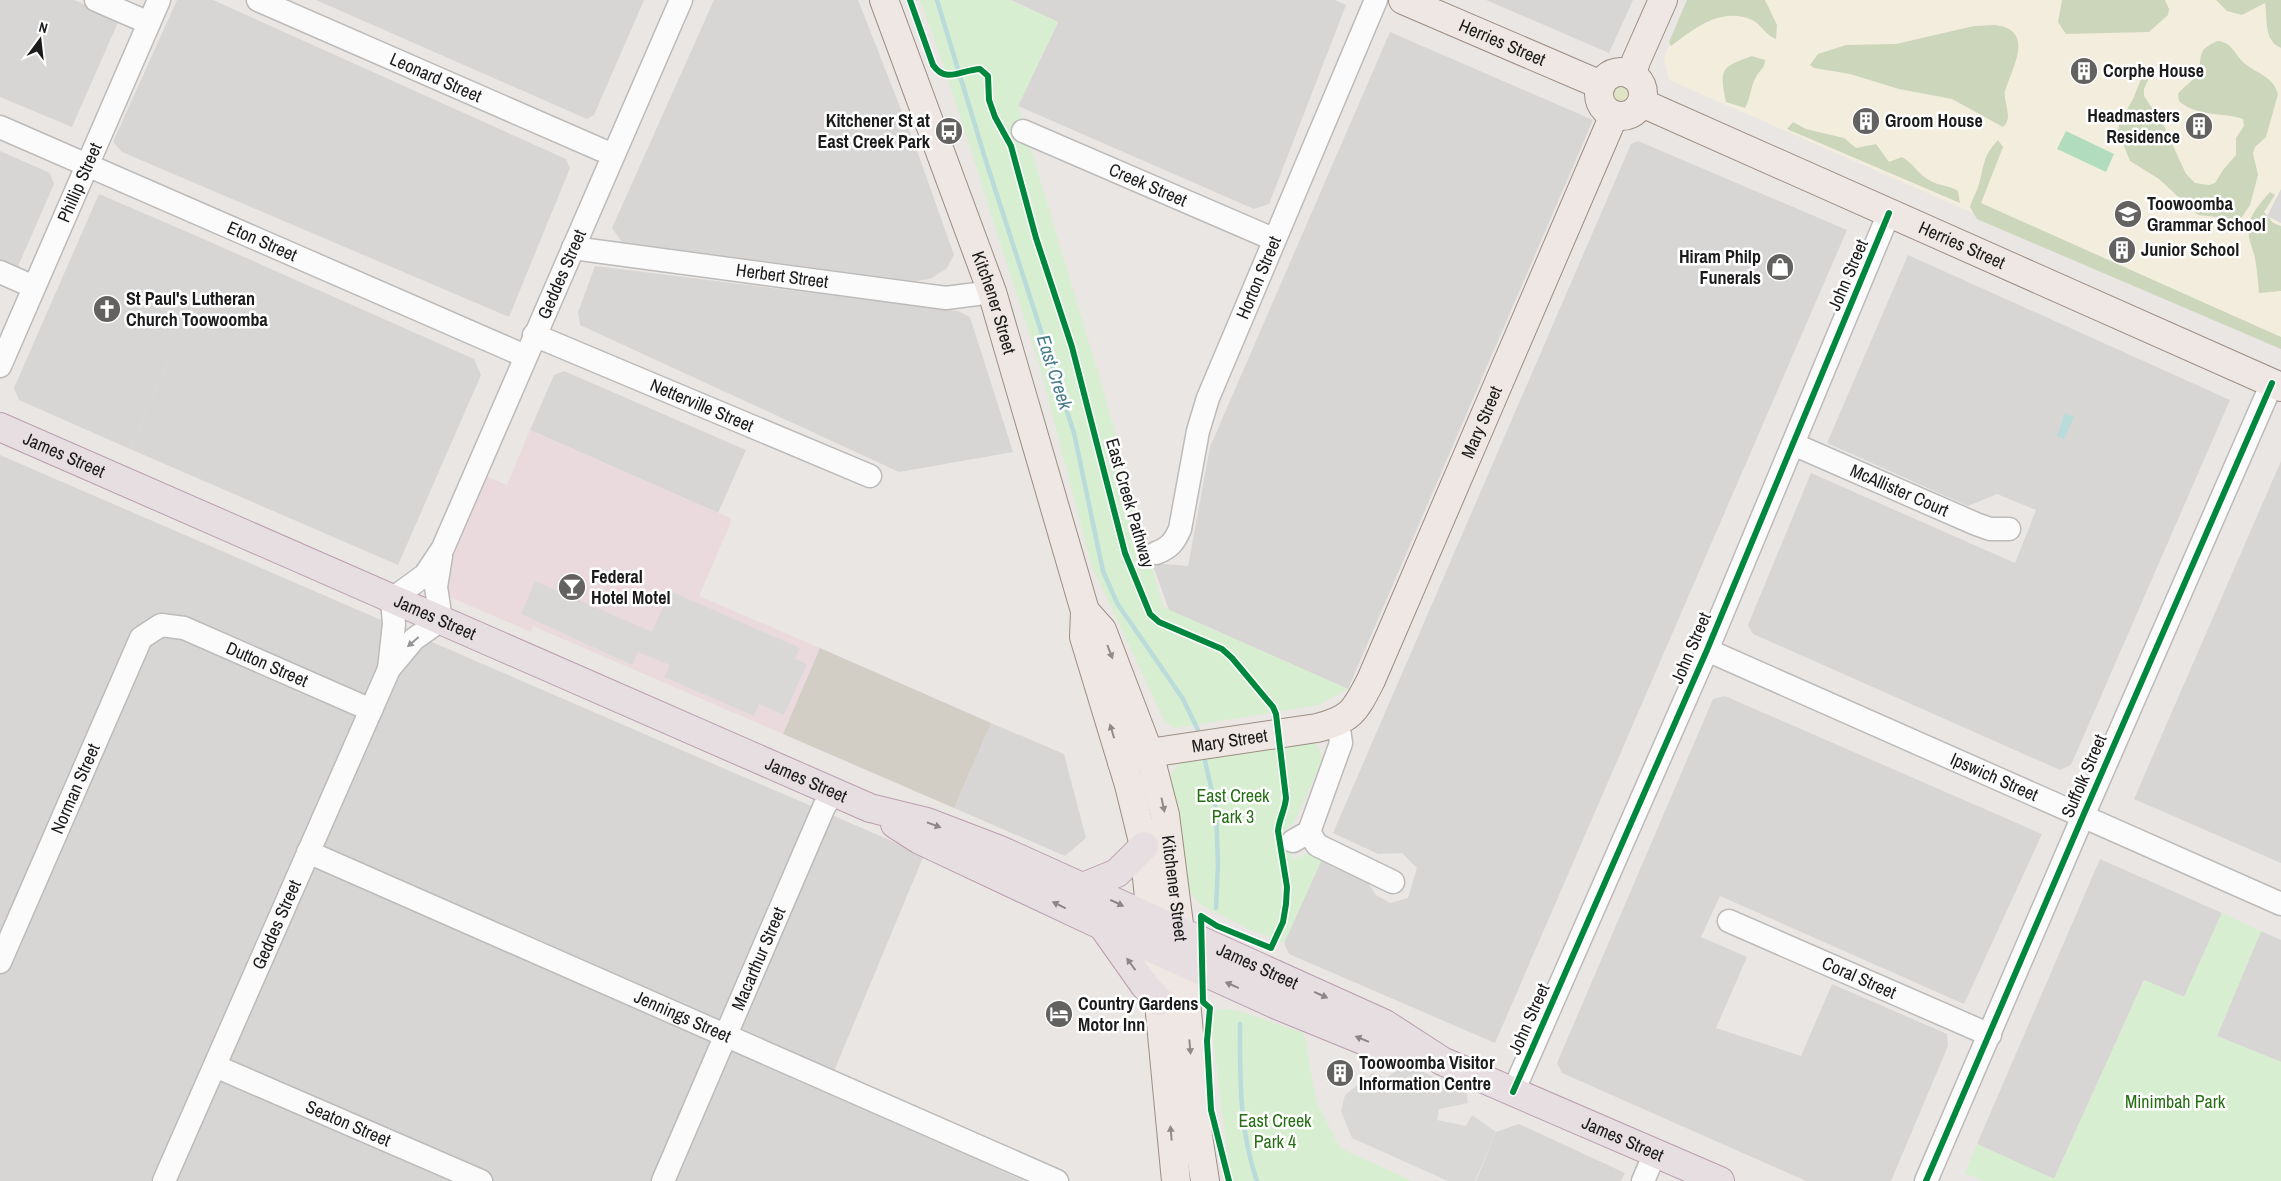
<svg xmlns="http://www.w3.org/2000/svg" width="2281" height="1181" font-family="'Archivo Narrow',sans-serif">
<rect width="100%" height="100%" fill="#e9e6e4"/>
<path fill="#d8d6d5" d="M0 0H74L119 20 72 127 0 97Z
M177 0H213L566 159 570 168 509 317 122 152 113 142Z
M316 0H644L594 115 587 119Z
M714 0H858L915 145 954 255 946 269 930 279 914 281 622 242 612 228Z
M1011 0H1335L1346 5 1269 204 1254 209 1018 106 1058 22Z
M1486 0H1633L1609 53Z
M1390 32 1593 120 1348 689 1169 610 1152 563 1188 566 1210 447Z
M1638 141 1847 230 1495 1043 1289 954 1284 943 1322 859 1366 880 1376 895 1390 903 1408 898 1417 868 1402 853 1378 854 1333 833 1631 144Z
M0 151 50 173 54 184 16 271 0 264Z
M199 237 474 359 481 375 398 565 130 449 174 348 153 339Z
M1908 255 2230 400 2071 765 2060 770 1753 634 1748 625 1811 473 2015 563 2036 510 1997 494 1968 506 1827 443Z
M595 266 958 311 970 317 1013 452 899 472 580 325 578 312Z
M564 371 746 450 718 513 530 430 554 375Z
M0 455 924 855 827 1088 1024 1181H0Z
M2281 461V863L2134 799Z
M1725 696 2042 834 1964 1004 1720 896 1701 937 1747 957 1716 1028 1801 1056 1832 984 1947 1034 1948 1046 1891 1181H1806L1562 1073 1557 1063 1713 699Z
M991 723 1064 754 1086 838 1065 856 954 808Z
M2100 859 2222 913 2184 997 2144 980 2054 1179 1977 1144Z
M2261 931 2281 940V1062L2217 1036Z
M1519 1124 1625 1173 1621 1181H1476L1496 1132Z"/>
<path fill="#ebdadd" d="M530 430 730 518 731 522 699 596 820 648 783 734 533 626 531 632 443 594 441 580 486 476 507 485Z"/>
<path fill="#f3edde" d="M1689 0H2281V348L1669 80 1664 58Z"/>
<path fill="#d7d6d5" d="M99 194 199 237 154 339 174 348 130 449 19 400 14 388Z"/>
<path fill="#d2cec6" d="M820 648 991 723 954 808 783 734Z"/>
<path fill="#dfe4c4" d="M1616 83 1634 91 1636 95 1631 104C1622 104 1612 100 1608 90L1611 84Z"/>
<path fill="#ccd6bb" d="M1687 0H1765L1777 25 1776 39C1765 35 1761 24 1752 20 1722 6 1693 29 1671 46L1669 42Z
M2062 0H2165L2169 9 2168 15 2149 32 2066 34 2058 22Z
M2216 0H2281V48C2263 40 2268 19 2265 3L2242 15 2227 11Z
M1995 25C2036 30 2012 68 2005 91 2003 104 2014 117 2003 127L1952 99 1899 89 1850 74 1814 68 1810 65 1818 54 1846 45 1896 44 1974 26Z
M2218 41C2232 42 2235 55 2244 63 2256 73 2274 77 2278 94L2266 137 2255 147 2253 153 2258 175 2250 205 2242 217 2235 219 2198 215 2159 179 2130 161 2118 131 2120 122 2133 99 2142 77 2150 76 2144 89V96L2164 126 2186 174 2195 183 2209 185 2215 183 2223 170 2236 155V138L2244 126 2243 119C2222 112 2196 117 2179 101L2178 94C2183 87 2191 83 2195 76 2206 60 2192 51 2218 41Z
M1752 56 1765 60C1765 69 1759 70 1756 77 1750 87 1751 98 1745 108L1726 102C1719 69 1721 67 1752 56Z
M1793 122 1806 129 1844 138 1856 148 1876 144 1889 162 1902 157C1913 163 1918 174 1929 180 1938 186 1949 185 1958 191L1960 203 1787 129Z
M1998 140 2003 147 1981 203 2281 337V349L1977 219 1970 207C1972 199 1977 192 1979 184 1985 164 1982 157 1998 140Z
M2270 192 2275 195 2264 212 2273 223 2281 226V291L2259 293C2258 281 2257 269 2255 258 2252 245 2245 234 2250 220 2254 210 2263 200 2270 192Z"/>
<path fill="#d8eed0" d="M920 0H1010L1058 22 1018 106 1102 386 1163 607 1348 689 1318 705 1175 728 1164 720 1091 564 1042 374 946 72Z
M1303 739C1316 743 1320 746 1322 760L1294 823 1283 831 1293 859 1310 853 1322 859 1284 943 1248 929 1201 905 1188 890 1171 775 1181 760Z
M2222 913 2261 931 2217 1036 2281 1062V1181H1983L1965 1173 1977 1144 2054 1179 2144 980 2184 997Z
M1220 1009 1239 1011 1304 1033 1316 1101 1340 1148 1412 1181H1231L1211 1023C1212 1017 1213 1012 1220 1009Z"/>
<path fill="#b1ddbe" d="M2066 131 2114 154 2106 172 2057 149Z"/>
<path fill="#d9d8d7" d="M2281 189V223L2267 216Z
M535 581 652 632 670 591 800 648 795 659 807 664 784 715 759 704 754 716 664 677 670 665 638 652 632 665 519 613 521 614Z
M1406 1064 1466 1092 1468 1103 1439 1109 1437 1120 1466 1126 1472 1115 1496 1132 1475 1181H1448L1352 1138 1341 1111 1345 1095 1373 1073 1386 1078Z"/>
<path fill="#b9dbd9" d="M2065 413 2074 417 2064 439 2057 436Z"/>
<g fill="none" stroke-linecap="round" stroke-linejoin="round">
<path stroke="#b9dbd9" stroke-width="4.5" d="M937 0 985 158 1074 433 1103 571 1117 603 1183 699 1198 730
M1205 761 1216 809 1218 864 1216 908
M1240 1024C1240 1077 1239 1130 1257 1181"/>
<defs>
<g id="minor">
<path d="M96 0 149 23"/>
<path id="s1" d="M258 0 613 155"/>
<path id="s2" d="M0 127 525 356"/>
<path id="s3" d="M1023 131 1273 239"/>
<path id="s4" d="M573 248 946 298 992 292"/>
<path d="M0 272 34 287"/>
<path id="s5" d="M534 335 870 476"/>
<path id="s6" d="M0 366 159 0"/>
<path id="s7" d="M1793 444 1976 524 1990 529H2009"/>
<path id="s8" d="M1156 553C1169 548 1174 543 1180 529L1198 431 1208 398 1376 0"/>
<path id="s9" d="M1707 650 2281 904"/>
<path id="s10" d="M389 669 394 624 392 599 425 575 443 548 681 0"/>
<path d="M1309 832 1317 845 1393 882"/>
<path d="M1293 841 1309 832 1341 743 1338 722"/>
<path id="s11" d="M308 852 1057 1181"/>
<path id="s12" d="M1729 921 1990 1035"/>
<path id="s13" d="M0 962 141 638 161 625 184 628 371 710"/>
<path id="s14" d="M215 1066 481 1181"/>
<path d="M1513 1092 1707 650 1889 213"/>
<path id="s15" d="M164 1181 389 669 414 639 441 620 436 587 441 556"/>
<path id="s16" d="M663 1181 824 807 833 792"/>
<path d="M1643 1181 1655 1153"/>
<path d="M1926 1181 2083 816 2272 383"/>
</g>
<g id="major">
<path id="s17" d="M884 0 992 292 1085 611 1084 637 1129 785 1144 846 1176 1181"/>
<path id="s18" d="M1403 0 1601 85"/>
<circle cx="1621" cy="94" r="22"/>
<path d="M1632 75 1636 61 1663 0"/>
<path id="s19" d="M1642 103 2281 387"/>
<path id="s20" d="M1085 611 1102 630 1149 753 1165 815 1180 932 1198 1136 1205 1181"/>
<path id="s21" d="M1122 762 1149 753 1317 728C1352 719 1355 711 1371 680L1614 115"/>
</g>
<g id="highway">
<path id="s22" d="M0 427 870 808 927 822 1000 850 1385 1024 1442 1061 1720 1181"/>
<path d="M895 824 920 840 1103 926 1277 1005 1375 1045 1421 1056"/>
<path d="M1083 887 1117 873 1144 846"/>
<path d="M1104 928 1145 986 1159 1001"/>
</g>
</defs>
<use href="#minor" stroke="#bcbbba" stroke-width="25"/>
<use href="#major" stroke="#9d8d83" stroke-width="30"/>
<use href="#highway" stroke="#bb9dae" stroke-width="30"/>
<use href="#minor" stroke="#fcfbfb" stroke-width="22"/>
<use href="#major" stroke="#efe7e3" stroke-width="28"/>
<use href="#highway" stroke="#e7dee1" stroke-width="28"/>
<defs>
<path id="cycleway" d="M910 0 933 65C946 84 961 70 980 69L988 76 989 100 995 117 1011 146 1036 238 1072 347 1125 553 1150 614 1159 622 1222 649 1232 658 1273 707 1276 714 1286 798C1285 810 1279 819 1278 831L1287 887 1286 904 1283 922 1271 948 1217 926 1201 916 1203 1002 1210 1008 1207 1041 1211 1110 1229 1181
M1513 1092 1707 650 1889 213
M1926 1181 2083 816 2272 383"/>
</defs>
<use href="#cycleway" stroke="#fff" stroke-width="9"/>
<use href="#cycleway" stroke="#00873e" stroke-width="6"/>
</g>
<defs><path id="oneway-solid" d="M-6-.8H1V-3.2L6.5 0L1 3.2V.8H-6Z" transform="scale(1.25)"/></defs>
<use fill="#979696" href="#oneway-solid" transform="translate(413 642) rotate(139)"/>
<g fill="#908b89">
<use href="#oneway-solid" transform="translate(1110 652) rotate(69)"/>
<use href="#oneway-solid" transform="translate(1112 731) rotate(-107)"/>
<use href="#oneway-solid" transform="translate(1163 805) rotate(78)"/>
<use href="#oneway-solid" transform="translate(1190 1047) rotate(85)"/>
<use href="#oneway-solid" transform="translate(1171 1133) rotate(-95)"/>
</g>
<g fill="#8b8688">
<use href="#oneway-solid" transform="translate(934 825) rotate(20)"/>
<use href="#oneway-solid" transform="translate(1117 903) rotate(25)"/>
<use href="#oneway-solid" transform="translate(1059 905) rotate(-154)"/>
<use href="#oneway-solid" transform="translate(1131 964) rotate(-126)"/>
<use href="#oneway-solid" transform="translate(1232 985) rotate(-156)"/>
<use href="#oneway-solid" transform="translate(1321 995) rotate(24)"/>
<use href="#oneway-solid" transform="translate(1362 1039) rotate(-158)"/>
</g>
<defs>
<symbol id="building-disc" viewBox="-11 -11 22 22"><circle r="9.5" fill="#636261" stroke="#fff"/><path d="M-4-6H4V6H1V3H-1V6H-4ZM-2.5-4.3h1.7v1.8h-1.7ZM.8-4.3h1.7v1.8H.8ZM-2.5-1h1.7V.8h-1.7ZM.8-1h1.7V.8H.8Z" fill="#fff"/></symbol>
<symbol id="bus-disc" viewBox="-11 -11 22 22"><circle r="9.5" fill="#636261" stroke="#fff"/><path d="M-5-6H5V4H4V6H2V4H-2V6H-4V4H-5ZM-3.5-4V0h7V-4ZM-3.5 1.2v1.5H-2V1.2ZM2 1.2v1.5H3.5V1.2Z" fill="#fff"/></symbol>
<symbol id="school-disc" viewBox="-11 -11 22 22"><circle r="9.5" fill="#636261" stroke="#fff"/><path d="M0-5L7-2L0 1L-7-2ZM-4 1L0 2.5L4 1V4Q0 6-4 4Z" fill="#fff"/></symbol>
<symbol id="shop-disc" viewBox="-11 -11 22 22"><circle r="9.5" fill="#636261" stroke="#fff"/><path d="M-5-2.5h2.3a2.7 3.5 0 0 1 5.4 0H5L5.5 6h-11ZM-1.5-2.5h3a1.5 2.3 0 0 0-3 0Z" fill="#fff"/></symbol>
<symbol id="church-disc" viewBox="-11 -11 22 22"><circle r="9.5" fill="#636261" stroke="#fff"/><path d="M-1.2-6h2.4v3.5h3.3v2.4h-3.3V6h-2.4V-.1h-3.3v-2.4h3.3Z" fill="#fff"/></symbol>
<symbol id="bar-disc" viewBox="-11 -11 22 22"><circle r="9.5" fill="#636261" stroke="#fff"/><path d="M-6-5H6L.8 .8V4.5H3.5V6h-7V4.5H-.8V.8Z" fill="#fff"/></symbol>
<symbol id="hotel-disc" viewBox="-11 -11 22 22"><circle r="9.5" fill="#636261" stroke="#fff"/><path d="M-6-4.5h1.5V1H6V5H4.5V3h-9V5H-6ZM-4 0a1.8 1.8 0 1 1 3.6 0ZM.5 0V-2.5h3Q6-2.5 6 0Z" fill="#fff"/></symbol>
</defs>
<g fill-rule="evenodd">
<use href="#building-disc" x="2068" y="55" width="32" height="32"/>
<use href="#building-disc" x="1850" y="105" width="32" height="32"/>
<use href="#building-disc" x="2183" y="110" width="32" height="32"/>
<use href="#bus-disc" x="933" y="115" width="32" height="32"/>
<use href="#school-disc" x="2112" y="198" width="32" height="32"/>
<use href="#building-disc" x="2106" y="234" width="32" height="32"/>
<use href="#shop-disc" x="1764" y="251" width="32" height="32"/>
<use href="#church-disc" x="91" y="293" width="32" height="32"/>
<use href="#bar-disc" x="556" y="571" width="32" height="32"/>
<use href="#hotel-disc" x="1043" y="998" width="32" height="32"/>
<use href="#building-disc" x="1324" y="1057" width="32" height="32"/>
</g>
<g text-anchor="middle" stroke-width="5" stroke-linejoin="round" paint-order="stroke">
<g font-size="18" fill="#1b1b1b" stroke="#fff">
<text dy="6" stroke="none"><textPath href="#s18" startOffset="108">Herries Street</textPath></text>
<text dy="6" stroke="none"><textPath href="#s1" startOffset="194">Leonard Street</textPath></text>
<text dy="6" stroke="none"><textPath href="#s6" startOffset="200">Phillip Street</textPath></text>
<text dy="6" stroke="none"><textPath href="#s3" startOffset="136">Creek Street</textPath></text>
<text dy="6" stroke="none"><textPath href="#s2" startOffset="286">Eton Street</textPath></text>
<text dy="6" stroke="none"><textPath href="#s19" startOffset="350">Herries Street</textPath></text>
<text dy="6" stroke="none"><textPath href="#s10" startOffset="442">Geddes Street</textPath></text>
<text transform="translate(1848 275) rotate(-67)" y="6">John Street</text>
<text dy="6" stroke="none"><textPath href="#s4" startOffset="211">Herbert Street</textPath></text>
<text dy="6" stroke="none"><textPath href="#s8" startOffset="300">Horton Street</textPath></text>
<text dy="6" stroke="none"><textPath href="#s17" startOffset="322">Kitchener Street</textPath></text>
<text dy="6" stroke="none"><textPath href="#s5" startOffset="182">Netterville Street</textPath></text>
<text dy="6" stroke="none"><textPath href="#s21" startOffset="555">Mary Street</textPath></text>
<text dy="6" stroke="none"><textPath href="#s22" startOffset="70">James Street</textPath></text>
<text dy="6" stroke="none"><textPath href="#s7" startOffset="116">McAllister Court</textPath></text>
<text transform="translate(1130 503) rotate(74)" y="6">East Creek Pathway</text>
<text dy="6" stroke="none"><textPath href="#s22" startOffset="475">James Street</textPath></text>
<text transform="translate(1691 648) rotate(-67)" y="6">John Street</text>
<text dy="6" stroke="none"><textPath href="#s13" startOffset="491">Dutton Street</textPath></text>
<text dy="6" stroke="none"><textPath href="#s21" startOffset="110">Mary Street</textPath></text>
<text transform="translate(2084 776) rotate(-67)" y="6">Suffolk Street</text>
<text dy="6" stroke="none"><textPath href="#s9" startOffset="314">Ipswich Street</textPath></text>
<text dy="6" stroke="none"><textPath href="#s22" startOffset="880">James Street</textPath></text>
<text dy="6" stroke="none"><textPath href="#s13" startOffset="189">Norman Street</textPath></text>
<text dy="6" stroke="none"><textPath href="#s20" startOffset="295">Kitchener Street</textPath></text>
<text dy="6" stroke="none"><textPath href="#s15" startOffset="280">Geddes Street</textPath></text>
<text dy="6" stroke="none"><textPath href="#s16" startOffset="242">Macarthur Street</textPath></text>
<text dy="6" stroke="none"><textPath href="#s22" startOffset="1369">James Street</textPath></text>
<text dy="6" stroke="none"><textPath href="#s12" startOffset="142">Coral Street</textPath></text>
<text dy="6" stroke="none"><textPath href="#s11" startOffset="409">Jennings Street</textPath></text>
<text transform="translate(1529 1019) rotate(-66)" y="6">John Street</text>
<text dy="6" stroke="none"><textPath href="#s14" startOffset="145">Seaton Street</textPath></text>
<text dy="6" stroke="none"><textPath href="#s22" startOffset="1774">James Street</textPath></text>
</g>
<g font-size="18" font-weight="bold" fill="#1b1b1b" stroke="#fff" text-anchor="start">
<text x="2103" y="77">Corphe House</text>
<text x="2180" y="122" text-anchor="end">Headmasters<tspan x="2180" dy="21">Residence</tspan></text>
<text x="930" y="127" text-anchor="end">Kitchener St at<tspan x="930" dy="21">East Creek Park</tspan></text>
<text x="1885" y="127">Groom House</text>
<text x="2147" y="210">Toowoomba<tspan x="2147" dy="21">Grammar School</tspan></text>
<text x="2141" y="256">Junior School</text>
<text x="1761" y="263" text-anchor="end">Hiram Philp<tspan x="1761" dy="21">Funerals</tspan></text>
<text x="126" y="305">St Paul's Lutheran<tspan x="126" dy="21">Church Toowoomba</tspan></text>
<text x="591" y="583">Federal<tspan x="591" dy="21">Hotel Motel</tspan></text>
<text x="1078" y="1010">Country Gardens<tspan x="1078" dy="21">Motor Inn</tspan></text>
<text x="1359" y="1069">Toowoomba Visitor<tspan x="1359" dy="21">Information Centre</tspan></text>
</g>
<g font-size="18" fill="#256e13" stroke="#fff">
<text x="1233" y="802">East Creek<tspan x="1233" dy="21">Park 3</tspan></text>
<text x="2175" y="1108">Minimbah Park</text>
<text x="1275" y="1127">East Creek<tspan x="1275" dy="21">Park 4</tspan></text>
</g>
<g font-size="19" font-style="italic" fill="#477d8c" stroke="#fff">
<text transform="translate(1055 372) rotate(72)" y="7">East Creek</text>
</g>
</g>
<g transform="translate(40 40) rotate(15)" stroke="#ffffff" stroke-width="4" paint-order="stroke">
<path d="M0-4L9 19L0 12L-9 19Z" fill="#1b1b1b"/>
<text y="-8" font-size="14" font-weight="bold" text-anchor="middle" fill="#1b1b1b">N</text>
</g>
</svg>
